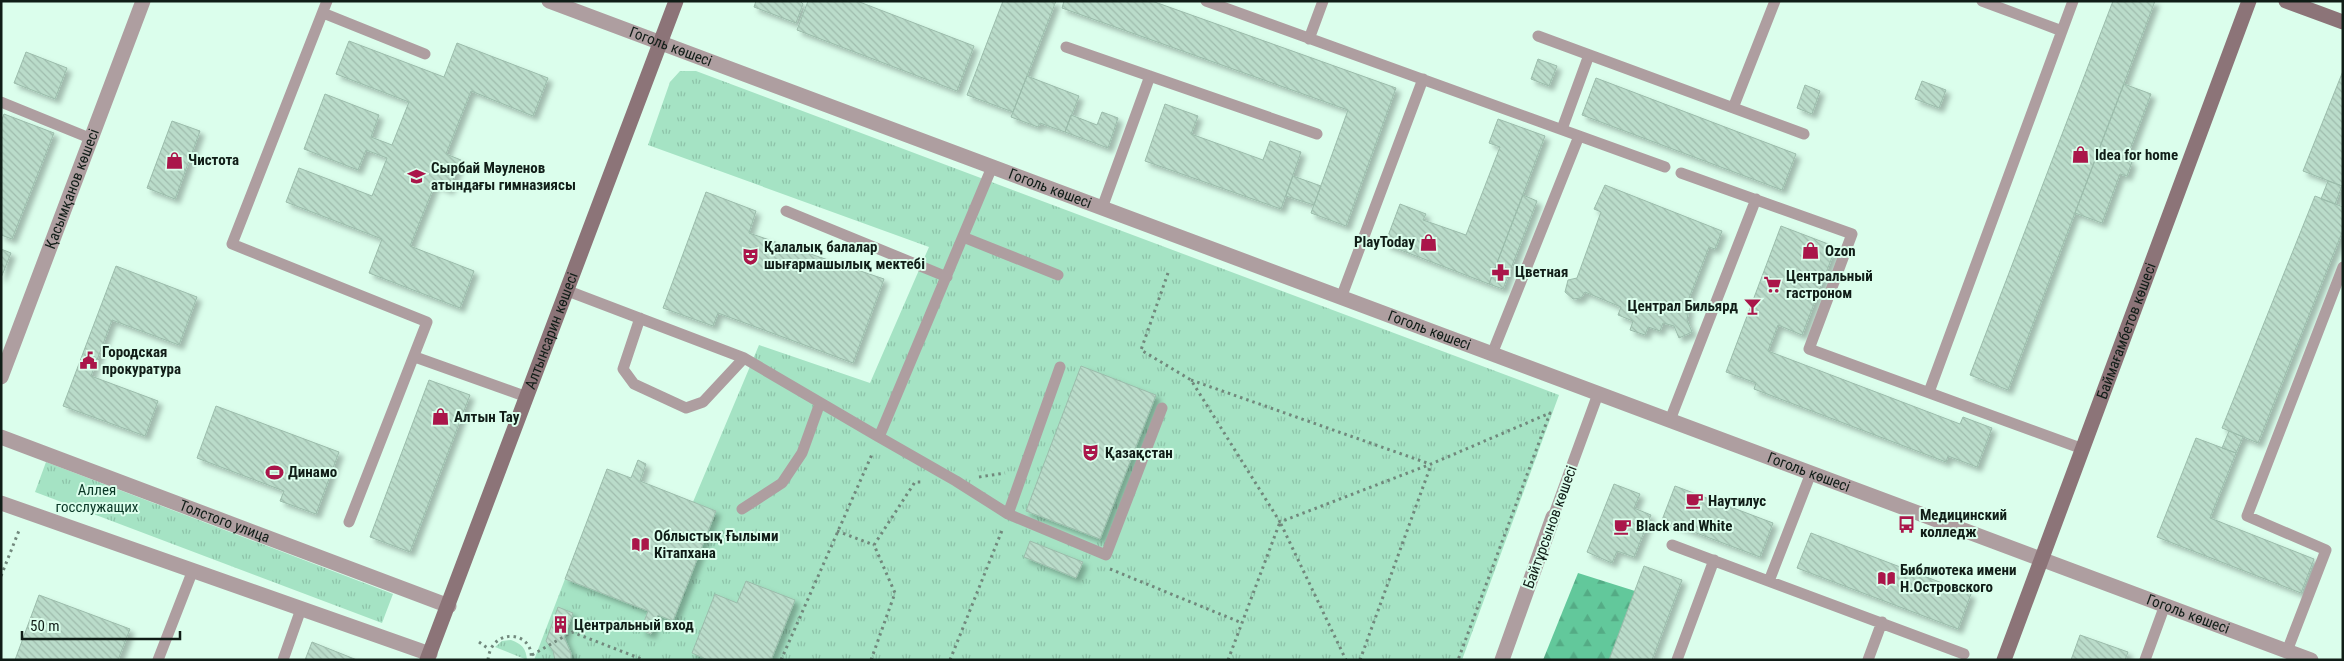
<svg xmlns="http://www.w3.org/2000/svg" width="2344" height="661" font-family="'Roboto Condensed',sans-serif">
<defs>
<pattern id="grass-tufts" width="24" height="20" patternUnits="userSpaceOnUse" patternTransform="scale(1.25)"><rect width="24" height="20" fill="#a5e3c4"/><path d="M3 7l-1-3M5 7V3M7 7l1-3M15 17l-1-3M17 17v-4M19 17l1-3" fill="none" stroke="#8dc2a8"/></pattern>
<pattern id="forest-firs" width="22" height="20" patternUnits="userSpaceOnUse" patternTransform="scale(1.25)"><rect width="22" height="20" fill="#62c89b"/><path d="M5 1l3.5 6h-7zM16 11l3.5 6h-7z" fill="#54ab85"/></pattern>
<pattern id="building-back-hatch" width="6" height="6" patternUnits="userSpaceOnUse" patternTransform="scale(1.25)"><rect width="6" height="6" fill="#badcca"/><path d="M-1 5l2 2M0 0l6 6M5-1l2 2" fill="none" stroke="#9fbcad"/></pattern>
<filter id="shadow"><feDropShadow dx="4.5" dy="4.5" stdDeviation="2.5" flood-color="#0004"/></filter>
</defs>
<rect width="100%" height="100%" fill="#dbfeec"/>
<path fill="url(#grass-tufts)" d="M680 71H696L1559 395 1462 660H534L565 579 648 611 641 630 650 634 658 615 673 620 716 511 693 502 759 345 870 383 929 247 648 145 670 82Z
M46 462 393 594 382 623 35 492Z
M511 640C522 644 526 648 527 660L495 647 502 641Z"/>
<path fill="url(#forest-firs)" d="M1578 573 1635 591 1610 660H1543Z"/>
<path fill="url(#building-back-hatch)" stroke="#9bbcab" filter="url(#shadow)" d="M756 1H800L803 4 796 23 754 7Z
M808 1H857L974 46 957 91 797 30Z
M1003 1H1056L1013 112 967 95Z
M1064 1H1152L1396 88 1346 226 1311 213 1348 110 1062 8Z
M2113 1H2155L2008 390 1970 375Z
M349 41 444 77 457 43 548 78 533 116 471 91 446 154 461 160 449 190 435 184 410 246 474 271 460 308 369 273 382 239 286 202 299 168 372 196 387 158 366 150 358 170 304 149 325 94 379 115 371 137 392 145 409 102 336 74Z
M26 52 67 68 55 99 14 83Z
M1538 59 1557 66 1549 86 1531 79Z
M2343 71V185L2342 186 2303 171Z
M1027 76 1079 96 1065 132 1040 123 1038 127 1011 117Z
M1596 78 1796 154 1782 190 1582 115Z
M1922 81 1946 90 1939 108 1915 99Z
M2124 84 2151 94 2126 160 2132 162 2127 176 2120 174 2102 223 2075 213Z
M1805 85 1820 91 1812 114 1797 108Z
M1165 104 1198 116 1191 134 1263 160 1270 141 1301 152 1281 209 1145 161Z
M1102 112 1118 118 1108 148 1065 132 1071 115 1097 125Z
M4 114 54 133 12 239 1 235V122Z
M1498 119 1545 136 1489 284 1385 244 1400 204 1426 214 1423 220 1466 235 1500 147 1489 143Z
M172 121 200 131 175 199 147 188Z
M1293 176 1321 186 1314 205 1286 196Z
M2328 181 2342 186 2335 204 2321 199Z
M1605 185 1722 231 1715 249 1709 247 1686 306 1689 308 1687 320 1692 332 1679 338 1674 326 1663 323 1660 331 1648 327 1645 335 1630 330 1633 321 1618 315 1621 307 1585 292 1581 298 1573 299 1565 292 1568 280 1577 278 1601 212 1594 209Z
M706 192 756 211 749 233 884 279 853 363 718 313 713 326 663 308Z
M1523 195 1537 201 1503 289 1489 284Z
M2315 196 2343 207V230L2258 443 2222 428Z
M1781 226 1836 247 1802 335 1778 325 1768 351 1960 424 1963 417 1992 428 1977 467 1948 456 1946 462 1754 389 1756 383 1726 372Z
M1 249 11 253 1 278Z
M116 266 197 297 179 345 112 320 91 376 158 401 145 436 63 406Z
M1081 366 1156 395 1100 539 1026 511Z
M429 380 470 395 410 552 370 537Z
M216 406 339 452 316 514 280 501 284 491 197 458Z
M2229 431 2243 437 2236 453 2222 448Z
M2196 438 2236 453 2210 518 2314 559 2301 593 2157 537Z
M638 460 646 464 640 481 716 511 673 621 658 615 651 634 641 630 648 611 565 579 607 469 631 478Z
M1614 484 1640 494 1634 508 1651 515 1634 557 1617 551 1612 563 1587 552Z
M1675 486 1773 523 1760 557 1662 520Z
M1811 533 1971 594 1958 629 1797 568Z
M1030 541 1083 562 1076 578 1024 557Z
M1644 566 1682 580 1652 660H1609Z
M746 581 795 600 771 660H708L692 653 715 594 737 603Z
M39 595 130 629 118 660H15Z
M558 607 573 613 564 637 571 653V660H555L553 651 546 641Z
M2080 635 2128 652 2125 660H2071Z
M312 642 357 660H305Z"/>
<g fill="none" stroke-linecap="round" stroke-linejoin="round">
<path stroke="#71887c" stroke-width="3" stroke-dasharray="2.5 4" stroke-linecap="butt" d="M1168 273 1141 350 1191 380 1280 522 1431 464 1550 413 1458 660
M1191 380 1430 464
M979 477 1005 473
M837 531 874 545
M1110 569 1242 623
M1 576 20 528
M479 642 489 649
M532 655 572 632 644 660
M488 660C491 626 535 631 531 660
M781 660 873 452
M871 660 895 593 874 545 915 482H923
M950 660 1003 528
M1228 660 1280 522 1346 660
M1360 660 1431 465"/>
<path stroke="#ae9ea0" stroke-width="11" d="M327 1 232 244 427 322 349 522
M1206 1 1665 167
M1982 1 2062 31
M323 13 425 54
M1538 36 1804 134
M1309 39 1323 1
M1066 47 1317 134
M1 102 92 139
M1733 108 1775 1
M1562 129 1589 55
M992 167 879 437 956 481 1008 514 1106 555 1162 408
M1681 173 1852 234 1809 349 2083 449
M1102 208 1150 76
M786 211 947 277
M963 237 1058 275
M568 291 744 358 879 437
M1341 298 1423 79
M640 318 623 369 634 384 686 408 703 402 744 358
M1492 354 1579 136
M415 357 527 397
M1929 392 2073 1
M1670 420 1756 199
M742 509 782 483 802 453 820 403
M1008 514 1060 367
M1553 517 1598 394
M1672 545 1964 654
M1769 581 1811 473
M2287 651 2326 550 2247 516 2343 267
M158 660 193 570
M283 660 301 609
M1677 660 1714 560
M1868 660 1882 622
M2145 660 2165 605"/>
<g stroke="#ae9ea0" stroke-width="15">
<path id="s1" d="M549 1 2311 660"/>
<path id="s2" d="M1 377 143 1"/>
<path id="s3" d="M1 437 449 606"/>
<path d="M1 503 430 654"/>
<path d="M1502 660 1553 517"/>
</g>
<g stroke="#8c7478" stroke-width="15">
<path d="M2286 1 2343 22"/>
<path id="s4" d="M427 660 676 1"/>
<path id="s5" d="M2004 660 2249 1"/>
</g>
</g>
<defs>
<symbol id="shop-bare" viewBox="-9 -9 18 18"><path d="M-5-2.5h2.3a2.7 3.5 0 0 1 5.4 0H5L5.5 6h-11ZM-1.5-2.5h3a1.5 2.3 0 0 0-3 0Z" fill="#aa164a" stroke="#dbfeec" stroke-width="2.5" paint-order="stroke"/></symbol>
<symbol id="school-bare" viewBox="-9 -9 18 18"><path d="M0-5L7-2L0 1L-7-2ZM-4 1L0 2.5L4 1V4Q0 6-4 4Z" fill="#aa164a" stroke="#dbfeec" stroke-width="2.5" paint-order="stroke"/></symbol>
<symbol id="theatre-bare" viewBox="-9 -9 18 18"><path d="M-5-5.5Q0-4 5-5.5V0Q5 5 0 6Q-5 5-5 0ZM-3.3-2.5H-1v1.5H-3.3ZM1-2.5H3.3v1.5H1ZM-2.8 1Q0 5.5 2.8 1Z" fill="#aa164a" stroke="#dbfeec" stroke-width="2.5" paint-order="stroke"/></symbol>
<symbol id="pharmacy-bare" viewBox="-9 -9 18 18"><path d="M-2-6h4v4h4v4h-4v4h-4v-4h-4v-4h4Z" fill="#aa164a" stroke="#dbfeec" stroke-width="2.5" paint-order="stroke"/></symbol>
<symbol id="supermarket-bare" viewBox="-9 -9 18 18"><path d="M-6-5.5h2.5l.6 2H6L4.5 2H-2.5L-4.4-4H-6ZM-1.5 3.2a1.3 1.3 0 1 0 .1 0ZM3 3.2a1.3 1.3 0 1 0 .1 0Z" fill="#aa164a" stroke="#dbfeec" stroke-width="2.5" paint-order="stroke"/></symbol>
<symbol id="bar-bare" viewBox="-9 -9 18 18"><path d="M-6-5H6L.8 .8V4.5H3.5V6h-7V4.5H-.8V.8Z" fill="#aa164a" stroke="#dbfeec" stroke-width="2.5" paint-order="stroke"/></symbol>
<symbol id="civic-bare" viewBox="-9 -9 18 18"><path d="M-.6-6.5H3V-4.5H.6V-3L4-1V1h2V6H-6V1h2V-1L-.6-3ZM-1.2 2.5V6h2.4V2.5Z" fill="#aa164a" stroke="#dbfeec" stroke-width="2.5" paint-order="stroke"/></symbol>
<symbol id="stadium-bare" viewBox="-9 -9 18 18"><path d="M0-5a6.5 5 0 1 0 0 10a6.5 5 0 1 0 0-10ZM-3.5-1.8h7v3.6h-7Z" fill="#aa164a" stroke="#dbfeec" stroke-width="2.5" paint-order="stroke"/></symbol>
<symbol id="cafe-bare" viewBox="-9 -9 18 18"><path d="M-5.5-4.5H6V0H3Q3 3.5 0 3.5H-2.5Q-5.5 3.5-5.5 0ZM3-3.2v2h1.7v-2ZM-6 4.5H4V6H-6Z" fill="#aa164a" stroke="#dbfeec" stroke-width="2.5" paint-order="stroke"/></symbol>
<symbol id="bus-bare" viewBox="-9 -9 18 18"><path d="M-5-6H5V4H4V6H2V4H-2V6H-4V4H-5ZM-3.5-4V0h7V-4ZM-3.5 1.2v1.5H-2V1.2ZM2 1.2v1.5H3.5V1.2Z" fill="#aa164a" stroke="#dbfeec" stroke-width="2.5" paint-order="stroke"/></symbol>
<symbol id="library-bare" viewBox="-9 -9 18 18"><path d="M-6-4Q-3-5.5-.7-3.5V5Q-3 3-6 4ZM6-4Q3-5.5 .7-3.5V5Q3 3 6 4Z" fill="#aa164a" stroke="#dbfeec" stroke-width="2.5" paint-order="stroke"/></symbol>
<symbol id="building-bare" viewBox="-9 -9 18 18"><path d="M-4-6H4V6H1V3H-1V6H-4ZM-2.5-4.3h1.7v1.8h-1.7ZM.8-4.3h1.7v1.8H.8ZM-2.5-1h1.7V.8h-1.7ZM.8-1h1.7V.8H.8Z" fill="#aa164a" stroke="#dbfeec" stroke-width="2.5" paint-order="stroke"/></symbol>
</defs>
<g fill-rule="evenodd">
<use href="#shop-bare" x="2068" y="142" width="25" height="25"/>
<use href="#shop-bare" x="162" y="148" width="25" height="25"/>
<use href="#school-bare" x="404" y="164" width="25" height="25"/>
<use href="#shop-bare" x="1416" y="230" width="25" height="25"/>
<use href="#shop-bare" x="1798" y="238" width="25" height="25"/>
<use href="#theatre-bare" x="738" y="244" width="25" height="25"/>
<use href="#pharmacy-bare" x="1488" y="260" width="25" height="25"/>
<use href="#supermarket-bare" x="1760" y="272" width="25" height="25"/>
<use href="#bar-bare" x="1740" y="294" width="25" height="25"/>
<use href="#civic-bare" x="76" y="348" width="25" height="25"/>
<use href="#shop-bare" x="428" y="404" width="25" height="25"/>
<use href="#theatre-bare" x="1078" y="440" width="25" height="25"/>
<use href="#stadium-bare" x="262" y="460" width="25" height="25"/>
<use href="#cafe-bare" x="1682" y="488" width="25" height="25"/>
<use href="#bus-bare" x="1894" y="512" width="25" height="25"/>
<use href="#cafe-bare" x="1610" y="514" width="25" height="25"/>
<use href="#library-bare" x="628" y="532" width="25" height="25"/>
<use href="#library-bare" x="1874" y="566" width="25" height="25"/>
<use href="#building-bare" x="548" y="612" width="25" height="25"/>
</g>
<g text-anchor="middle" stroke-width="4" stroke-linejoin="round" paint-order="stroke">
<g font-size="15" fill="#101d17" stroke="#dbfeec">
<text dy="5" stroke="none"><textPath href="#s1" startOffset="130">Гоголь көшесі</textPath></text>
<text dy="5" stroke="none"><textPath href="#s2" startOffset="201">Қасымқанов көшесі</textPath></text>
<text dy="5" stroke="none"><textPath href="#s1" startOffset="535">Гоголь көшесі</textPath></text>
<text dy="5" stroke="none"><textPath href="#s4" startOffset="352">Алтынсарин көшесі</textPath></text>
<text dy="5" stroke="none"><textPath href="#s1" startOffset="940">Гоголь көшесі</textPath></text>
<text dy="5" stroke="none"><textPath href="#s5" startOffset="351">Баймағамбетов көшесі</textPath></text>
<text dy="5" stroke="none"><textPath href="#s1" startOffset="1345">Гоголь көшесі</textPath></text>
<text dy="5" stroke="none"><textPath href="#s3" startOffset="239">Толстого улица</textPath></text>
<text transform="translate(1550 527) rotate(-70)" y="5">Байтұрсынов көшесі</text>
<text dy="5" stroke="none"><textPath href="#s1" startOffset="1750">Гоголь көшесі</textPath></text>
</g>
<g font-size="15" font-weight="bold" fill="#101d17" stroke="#dbfeec" text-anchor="start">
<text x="2095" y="160">Idea for home</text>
<text x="188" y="165">Чистота</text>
<text x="431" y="173">Сырбай Мәуленов<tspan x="431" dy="17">атындағы гимназиясы</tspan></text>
<text x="1415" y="247" text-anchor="end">PlayToday</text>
<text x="764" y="252">Қалалық балалар<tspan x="764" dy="17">шығармашылық мектебі</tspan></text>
<text x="1825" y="256">Ozon</text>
<text x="1515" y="277">Цветная</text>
<text x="1786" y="281">Центральный<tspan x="1786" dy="17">гастроном</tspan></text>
<text x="1738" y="311" text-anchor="end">Централ Бильярд</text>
<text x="102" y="357">Городская<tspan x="102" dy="17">прокуратура</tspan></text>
<text x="454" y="422">Алтын Тау</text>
<text x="1105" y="458">Қазақстан</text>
<text x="288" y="477">Динамо</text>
<text x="1708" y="506">Наутилус</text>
<text x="1920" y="520">Медицинский<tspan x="1920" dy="17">колледж</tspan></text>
<text x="1636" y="531">Black and White</text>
<text x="654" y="541">Облыстық Ғылыми<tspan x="654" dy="17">Кітапхана</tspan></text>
<text x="1900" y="575">Библиотека имени<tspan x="1900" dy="17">Н.Островского</tspan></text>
<text x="574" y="630">Центральный вход</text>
</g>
<g font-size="15" fill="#093725" stroke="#dbfeec">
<text x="97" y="495">Аллея<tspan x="97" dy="17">госслужащих</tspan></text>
</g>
</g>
<rect width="2344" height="661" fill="none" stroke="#101d17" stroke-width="5"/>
<path d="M22 631v8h158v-8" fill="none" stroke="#101d17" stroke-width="2.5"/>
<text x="30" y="631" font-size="15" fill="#101d17" stroke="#dbfeec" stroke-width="4" paint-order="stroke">50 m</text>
</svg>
